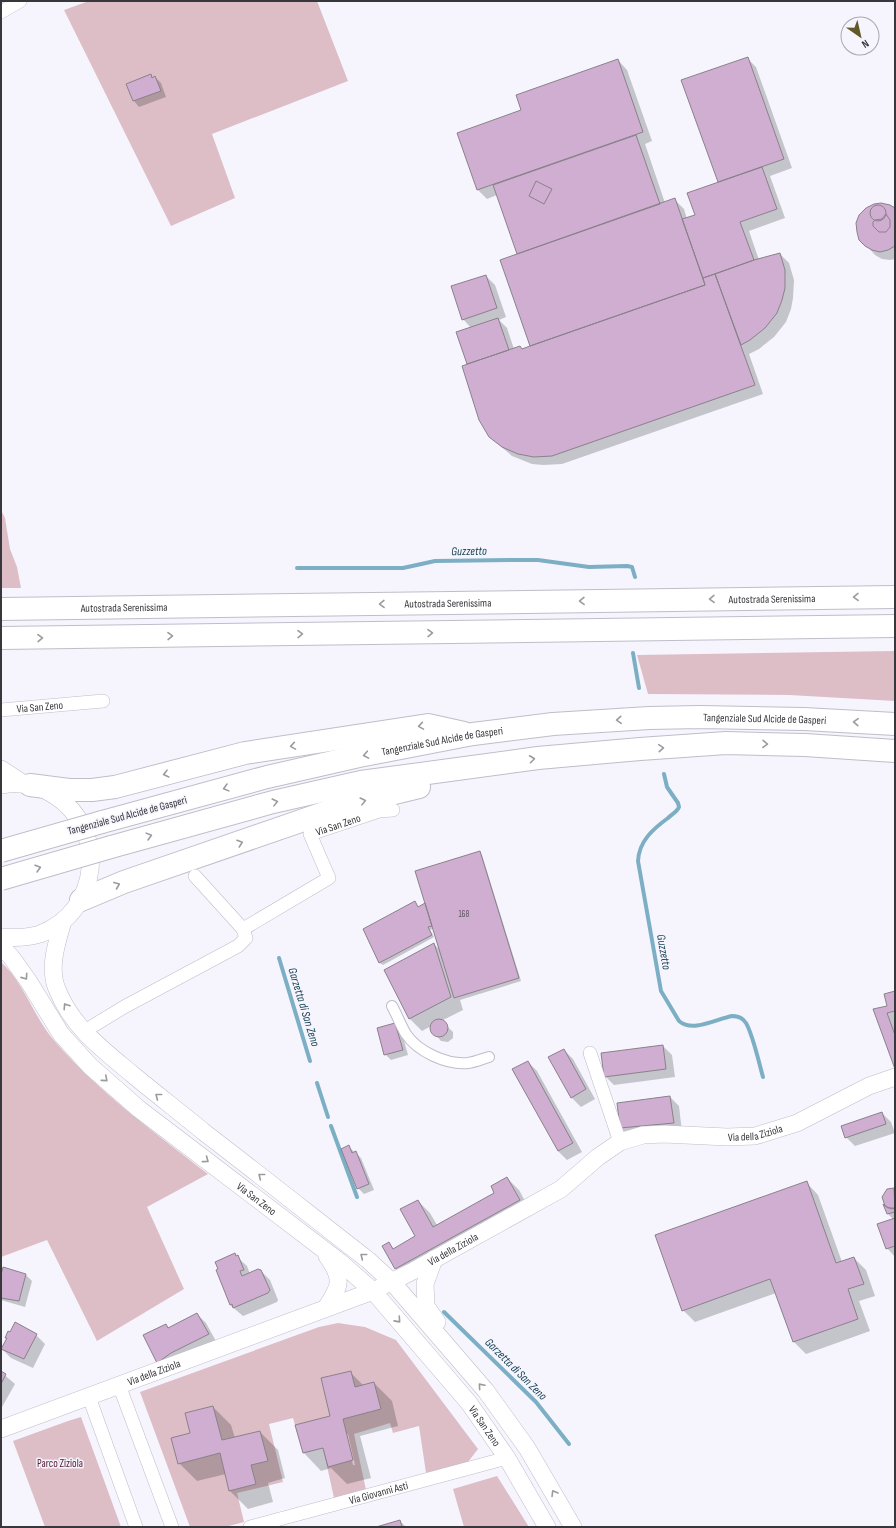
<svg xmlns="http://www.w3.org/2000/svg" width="896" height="1528" font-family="'Sofia Sans Condensed',sans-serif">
<rect width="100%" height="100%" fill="#f6f5fe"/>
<path fill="#ddbec7" d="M89 1H317L348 81 212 134 235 198 171 226 64 10Z
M1 510 5 518 10 549 17 567 21 588H1Z
M895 651V701L789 695 648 694 637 655Z
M1 962C22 980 34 1016 52 1038 97 1091 154 1132 208 1174L147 1207 184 1289 97 1341 47 1240 1 1257Z
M338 1323 365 1327 396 1340 478 1449 468 1462 426 1473 419 1426 393 1433 390 1423 354 1434 366 1490 334 1498 323 1448 303 1453 293 1418 269 1424 283 1482 237 1493 244 1522 225 1527H190L140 1392 319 1327Z
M81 1417 121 1527H45L13 1441 68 1421Z
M497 1476 529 1527H464L453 1489Z"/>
<path fill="#0003" fill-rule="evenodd" d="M747 58 756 67 792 168 770 176 785 218 749 231 759 260 780 254 789 263 794 280 793 298 791 309 786 322 774 337 759 349 749 354 763 394 562 464 543 465 532 464 512 456 490 437 458 333 471 328 463 319 486 276 495 285 506 317 499 320 507 328 514 349 523 350 532 347 518 255 497 195 487 199 478 190 459 133 523 111 618 60 627 70 652 141 645 144 665 203 675 200 684 209 687 219 696 216 719 183 683 81Z
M150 75 153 78 155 77 161 83 166 97 139 107 134 101 127 84Z
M895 209V259L890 260 882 259 875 255 866 245Z
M480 852 482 855 521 981 460 1000 463 1010 441 1021 453 1032V1038L448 1042 441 1041 431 1029 433 1025 422 1031 410 1019 385 971 434 944 441 951 434 928 430 930 434 937 383 965 380 963 364 930 415 903 419 908 426 904Z
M895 992V1066L875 1010 888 1007Z
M395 1025 401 1030 408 1055 391 1060 385 1054Z
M663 1046 672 1055 675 1077 614 1085 605 1076Z
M564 1050 573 1059 595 1099 581 1107 572 1098 550 1057Z
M528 1062 537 1071 582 1152 567 1160 558 1151 514 1070Z
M670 1097 679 1106 682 1132 630 1137 621 1128Z
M882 1113 891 1122 895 1133 855 1146 846 1137Z
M349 1147 361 1158 374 1190 364 1194 358 1188Z
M507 1178 519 1190 531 1212 408 1281 396 1269 384 1247 389 1244 394 1249 417 1237 418 1201 430 1213 437 1225 495 1193Z
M806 1182 818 1195 842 1262 854 1258 866 1270 875 1296 859 1301 870 1331 806 1354 794 1342 776 1293 695 1322 683 1310Z
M894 1189 895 1190V1257L887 1248 893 1219 888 1214 885 1207 887 1208 883 1197Z
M235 1255 247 1266 250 1274 261 1271 270 1280 278 1300 277 1302 243 1316 230 1305 217 1270Z
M4 1269 26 1275 32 1281 25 1307 1 1300V1279Z
M197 1314 206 1323 217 1343 157 1363 166 1325 169 1328Z
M36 1335 45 1344 33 1368 11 1358 2 1349 8 1339 6 1337Z
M1 1372 15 1384 2 1407H1Z
M350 1372 364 1386 374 1383 392 1401 398 1426 360 1436 371 1478 347 1484 331 1468 321 1471 304 1453 332 1416ZM346 1434H348L355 1465H353Z
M213 1407 231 1425 235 1438 260 1432 278 1450 285 1478 268 1483 273 1502 248 1509 230 1491 226 1474 197 1481 179 1463 191 1434Z
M400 1521 406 1527H379Z"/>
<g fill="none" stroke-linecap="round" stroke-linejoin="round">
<path stroke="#7cafc4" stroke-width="4" d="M297 568H403L435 561 517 560H538L589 567 627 566 632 567 635 577
M633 653 639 688
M664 774 667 787 678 803 679 807C677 812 672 814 668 818 653 829 639 841 638 861L661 991 679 1021C693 1033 716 1019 732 1016 738 1016 743 1018 746 1023 753 1035 759 1063 763 1077
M279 958 310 1061
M317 1083 328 1117
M331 1126 357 1197
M444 1312 536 1402 569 1444"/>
</g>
<path fill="#d0aed1" stroke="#8a818a" d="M748 57 784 159 718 182 681 80Z
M618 59 643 132 477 190 457 133 521 110 516 95Z
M151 74 152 78 155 76 161 91 133 101 126 84Z
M636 135 660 204 517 254 493 185Z
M762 167 777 209 740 222 754 260 703 278 682 219 695 215 687 193Z
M536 181 552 189 544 204 529 196Z
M675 198 705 285 530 346 500 260Z
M881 203 890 205 895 208V246L888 250 880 252 872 250 865 246 859 240 857 232 856 223 859 215 866 208 874 204Z
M870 213a8 8 0 1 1 16 0a8 8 0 1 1-16 0Z
M886 214 890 220V227L886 232H879L873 226V222L875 220 882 219Z
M780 253 785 270V288L782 300 777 313 765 328 750 340 741 345 715 274 754 260Z
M715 274 755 385 552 456 534 457 518 454 502 447 489 437 479 420 462 366 520 346 522 349 530 346 705 285 703 278Z
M486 275 497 308 462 320 451 286Z
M498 318 509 350 467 364 456 332Z
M480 851 519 978 454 998 415 871Z
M415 901 418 907 425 903 432 926 428 927 432 935 379 963 363 929Z
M434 943 451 997 409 1019 384 970Z
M895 991V1011L887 1013 895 1035V1069L873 1009 887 1006 884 994Z
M430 1028a9 9 0 1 1 18 0a9 9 0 1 1-18 0Z
M395 1023 403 1050 384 1055 377 1028Z
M663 1045 666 1069 604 1077 601 1053Z
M564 1049 586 1089 571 1098 548 1057Z
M528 1061 573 1143 558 1151 512 1069Z
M670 1096 674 1123 620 1128 617 1103Z
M882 1112 886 1124 845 1138 841 1126Z
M349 1145 352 1153 356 1151 369 1184 357 1189 341 1149Z
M507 1177 520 1200 395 1269 382 1246 389 1242 393 1249 415 1236 400 1209 418 1200 433 1227 494 1193 491 1186Z
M807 1181 836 1263 854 1257 864 1284 848 1289 858 1319 793 1342 770 1279 682 1311 655 1235Z
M894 1188 895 1208 892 1209 885 1206 882 1197 887 1189Z
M883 1204 888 1208H895V1212L887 1214Z
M895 1218V1246L886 1249 877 1224Z
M235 1253 236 1256 238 1255 244 1270 240 1271 242 1276 258 1269 261 1270 270 1290 268 1293 233 1308 232 1304 230 1305 216 1270 218 1269 215 1262Z
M3 1267 26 1274 19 1301 1 1298V1275Z
M197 1313 209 1334 171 1353 157 1363 143 1335 166 1324 168 1328Z
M15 1322 37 1334 24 1359 1 1349 7 1338H5L8 1331 10 1332Z
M1 1371 6 1374 1 1384Z
M351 1371 355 1387 374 1382 381 1409 343 1419 353 1460 328 1467 323 1448 303 1453 295 1425 330 1416 321 1378Z
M213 1406 222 1440 260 1431 268 1461 251 1465 256 1484 229 1491 220 1453 178 1464 171 1438 190 1433 185 1413Z
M400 1520 402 1527H376Z"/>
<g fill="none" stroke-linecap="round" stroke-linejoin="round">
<defs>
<path id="pedestrian" d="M392 1006C397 1015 401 1026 406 1034 418 1052 447 1065 468 1063 475 1062 482 1059 489 1057"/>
<g id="minor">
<path d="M1 12 20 1"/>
<path id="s1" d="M1 710 103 701"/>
<path id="s2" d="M195 876 243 929 329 878 310 834 379 811 393 810"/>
<path d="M83 1032 124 1007 238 946 246 938 243 929"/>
<path d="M590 1053 620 1142"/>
<path d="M119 1385 172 1527"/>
<path d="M89 1397 136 1527"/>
<path id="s3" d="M250 1527 507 1458"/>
</g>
<g id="tertiary">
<path d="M1 769 24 784"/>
<path d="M1 785C19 782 38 785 54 795 108 829 101 911 40 934 27 938 14 938 1 937"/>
<path d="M63 921C57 942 48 968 57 989 72 1027 102 1049 132 1074 156 1094 181 1113 205 1133 260 1175 314 1218 368 1260L392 1282 486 1391 527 1448 573 1527"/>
<path id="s4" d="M1 946 12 958 29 982 61 1034 90 1066 139 1109 340 1262 373 1291 469 1403 507 1458 547 1527"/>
<path d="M434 1259 425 1284 426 1306 437 1322"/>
<path d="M326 1308C340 1286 344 1280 327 1256"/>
<path id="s5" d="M1 1429 373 1291 415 1270 561 1189 598 1157 620 1142 643 1135 664 1134 727 1137 755 1136 797 1123 869 1086 895 1077"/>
</g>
<g id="trunk">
<path d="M30 785 69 790H92L115 787 245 753 428 725 464 733"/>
<path id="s6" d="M102 822 267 777 359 756 473 734 553 724 649 718 700 717 804 719 895 724"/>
<path d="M111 847 273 802 361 782 538 758 640 749 726 743 805 745 895 751"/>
<path d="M81 900 124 882 353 803 419 787"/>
</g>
<g id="motorway">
<path id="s7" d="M1 609 895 597"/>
<path d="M1 638 895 626"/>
</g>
</defs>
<use href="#pedestrian" stroke="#bfbdc9" stroke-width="12"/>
<use href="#minor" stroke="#bfbdc9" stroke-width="14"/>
<use href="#tertiary" stroke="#bfbdc9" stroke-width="18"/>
<use href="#trunk" stroke="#bfbdc9" stroke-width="24"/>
<use href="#motorway" stroke="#bfbdc9" stroke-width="24"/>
<use href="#pedestrian" stroke="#fff" stroke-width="10"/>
<use href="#minor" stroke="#fff" stroke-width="13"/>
<use href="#tertiary" stroke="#fff" stroke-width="17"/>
<use href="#trunk" stroke="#fff" stroke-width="22"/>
<use href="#motorway" stroke="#fff" stroke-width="22"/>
<defs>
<path id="trunk-bridge" d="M1 851 102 822
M1 879 111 847"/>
</defs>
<use href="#trunk-bridge" stroke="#bfbdc9" stroke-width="24" stroke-linecap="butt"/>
<use href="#trunk-bridge" stroke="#fff" stroke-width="22"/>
</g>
<defs><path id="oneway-chevron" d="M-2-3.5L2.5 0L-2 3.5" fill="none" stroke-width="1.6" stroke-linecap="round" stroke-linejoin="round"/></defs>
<g stroke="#9b9b9e">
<use href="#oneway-chevron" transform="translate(856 597) rotate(179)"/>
<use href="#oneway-chevron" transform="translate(712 599) rotate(179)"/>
<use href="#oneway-chevron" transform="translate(582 601) rotate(179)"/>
<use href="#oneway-chevron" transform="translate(382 604) rotate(179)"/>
<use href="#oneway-chevron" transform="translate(430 633) rotate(-1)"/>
<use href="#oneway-chevron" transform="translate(300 634) rotate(-1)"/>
<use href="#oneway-chevron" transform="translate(170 636) rotate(-1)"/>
<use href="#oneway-chevron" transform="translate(40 638) rotate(-1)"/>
<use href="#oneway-chevron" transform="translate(619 720) rotate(176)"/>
<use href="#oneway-chevron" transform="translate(856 722) rotate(-177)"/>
<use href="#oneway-chevron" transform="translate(421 726) rotate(171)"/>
<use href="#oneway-chevron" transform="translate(765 744) rotate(1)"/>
<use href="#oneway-chevron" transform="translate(293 746) rotate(171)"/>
<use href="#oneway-chevron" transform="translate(661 748) rotate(-4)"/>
<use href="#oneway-chevron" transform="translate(366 755) rotate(170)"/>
<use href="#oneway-chevron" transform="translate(532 759) rotate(-7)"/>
<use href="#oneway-chevron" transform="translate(166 774) rotate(166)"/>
<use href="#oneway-chevron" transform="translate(226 788) rotate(165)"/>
<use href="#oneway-chevron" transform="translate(363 801) rotate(-14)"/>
<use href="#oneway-chevron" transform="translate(275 802) rotate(-14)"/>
<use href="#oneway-chevron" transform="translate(149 836) rotate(-15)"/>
<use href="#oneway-chevron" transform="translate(240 843) rotate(-19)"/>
<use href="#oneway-chevron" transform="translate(38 868) rotate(-16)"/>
<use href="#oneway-chevron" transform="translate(117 885) rotate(-22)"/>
<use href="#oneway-chevron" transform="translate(25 977) rotate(55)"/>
<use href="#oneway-chevron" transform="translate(66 1006) rotate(-123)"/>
<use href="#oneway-chevron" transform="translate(105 1079) rotate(41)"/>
<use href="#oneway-chevron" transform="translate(158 1096) rotate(-142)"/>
<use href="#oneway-chevron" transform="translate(206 1160) rotate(37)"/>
<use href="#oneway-chevron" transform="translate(261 1176) rotate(-142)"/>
<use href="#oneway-chevron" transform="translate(363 1256) rotate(-142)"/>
<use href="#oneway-chevron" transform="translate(398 1320) rotate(48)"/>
<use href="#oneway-chevron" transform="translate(481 1386) rotate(-131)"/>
<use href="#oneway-chevron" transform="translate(554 1493) rotate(-121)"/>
</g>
<g text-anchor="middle" stroke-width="3" stroke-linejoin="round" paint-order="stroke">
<g font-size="9" fill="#5d5561">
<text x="464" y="917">168</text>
</g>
<g font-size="11" fill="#37373c" stroke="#f6f5fe">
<text dy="4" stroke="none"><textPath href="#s7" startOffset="771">Autostrada Serenissima</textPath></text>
<text dy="4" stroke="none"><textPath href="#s7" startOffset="447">Autostrada Serenissima</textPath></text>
<text dy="4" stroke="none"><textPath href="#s7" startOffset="123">Autostrada Serenissima</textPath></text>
<text dy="4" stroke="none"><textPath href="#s1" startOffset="39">Via San Zeno</textPath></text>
<text dy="4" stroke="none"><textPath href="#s6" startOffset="674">Tangenziale Sud Alcide de Gasperi</textPath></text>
<text dy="4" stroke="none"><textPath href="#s6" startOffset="350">Tangenziale Sud Alcide de Gasperi</textPath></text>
<text transform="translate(127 815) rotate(-15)" y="4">Tangenziale Sud Alcide de Gasperi</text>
<text dy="4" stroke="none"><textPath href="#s2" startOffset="249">Via San Zeno</textPath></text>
<text dy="4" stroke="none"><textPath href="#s5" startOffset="823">Via della Ziziola</textPath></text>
<text dy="4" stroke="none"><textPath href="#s4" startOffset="363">Via San Zeno</textPath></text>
<text dy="4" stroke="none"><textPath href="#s5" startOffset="487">Via della Ziziola</textPath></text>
<text dy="4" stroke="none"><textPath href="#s5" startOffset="163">Via della Ziziola</textPath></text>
<text dy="4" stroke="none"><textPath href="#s4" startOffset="687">Via San Zeno</textPath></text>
<text dy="4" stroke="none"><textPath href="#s3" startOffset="133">Via Giovanni Asti</textPath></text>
</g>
<g font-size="11" fill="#531830" stroke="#f6f5fe">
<text x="60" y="1467">Parco Ziziola</text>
</g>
<g font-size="12" font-style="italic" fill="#103d4d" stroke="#f6f5fe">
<text transform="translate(469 551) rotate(-1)" y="4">Guzzetto</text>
<text transform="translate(664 952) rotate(80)" y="4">Guzzetto</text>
<text transform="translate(304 1007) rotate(73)" y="4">Garzetta di San Zeno</text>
<text transform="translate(516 1369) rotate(45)" y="4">Garzetta di San Zeno</text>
</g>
</g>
<rect width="896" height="1528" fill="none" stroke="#37373c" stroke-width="4"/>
<g transform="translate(860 36) rotate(146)"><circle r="19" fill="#f6f5fe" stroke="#aaa9b0"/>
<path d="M0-3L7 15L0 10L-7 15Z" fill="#635926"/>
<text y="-6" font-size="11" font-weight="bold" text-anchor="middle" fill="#37373c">N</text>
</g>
</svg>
